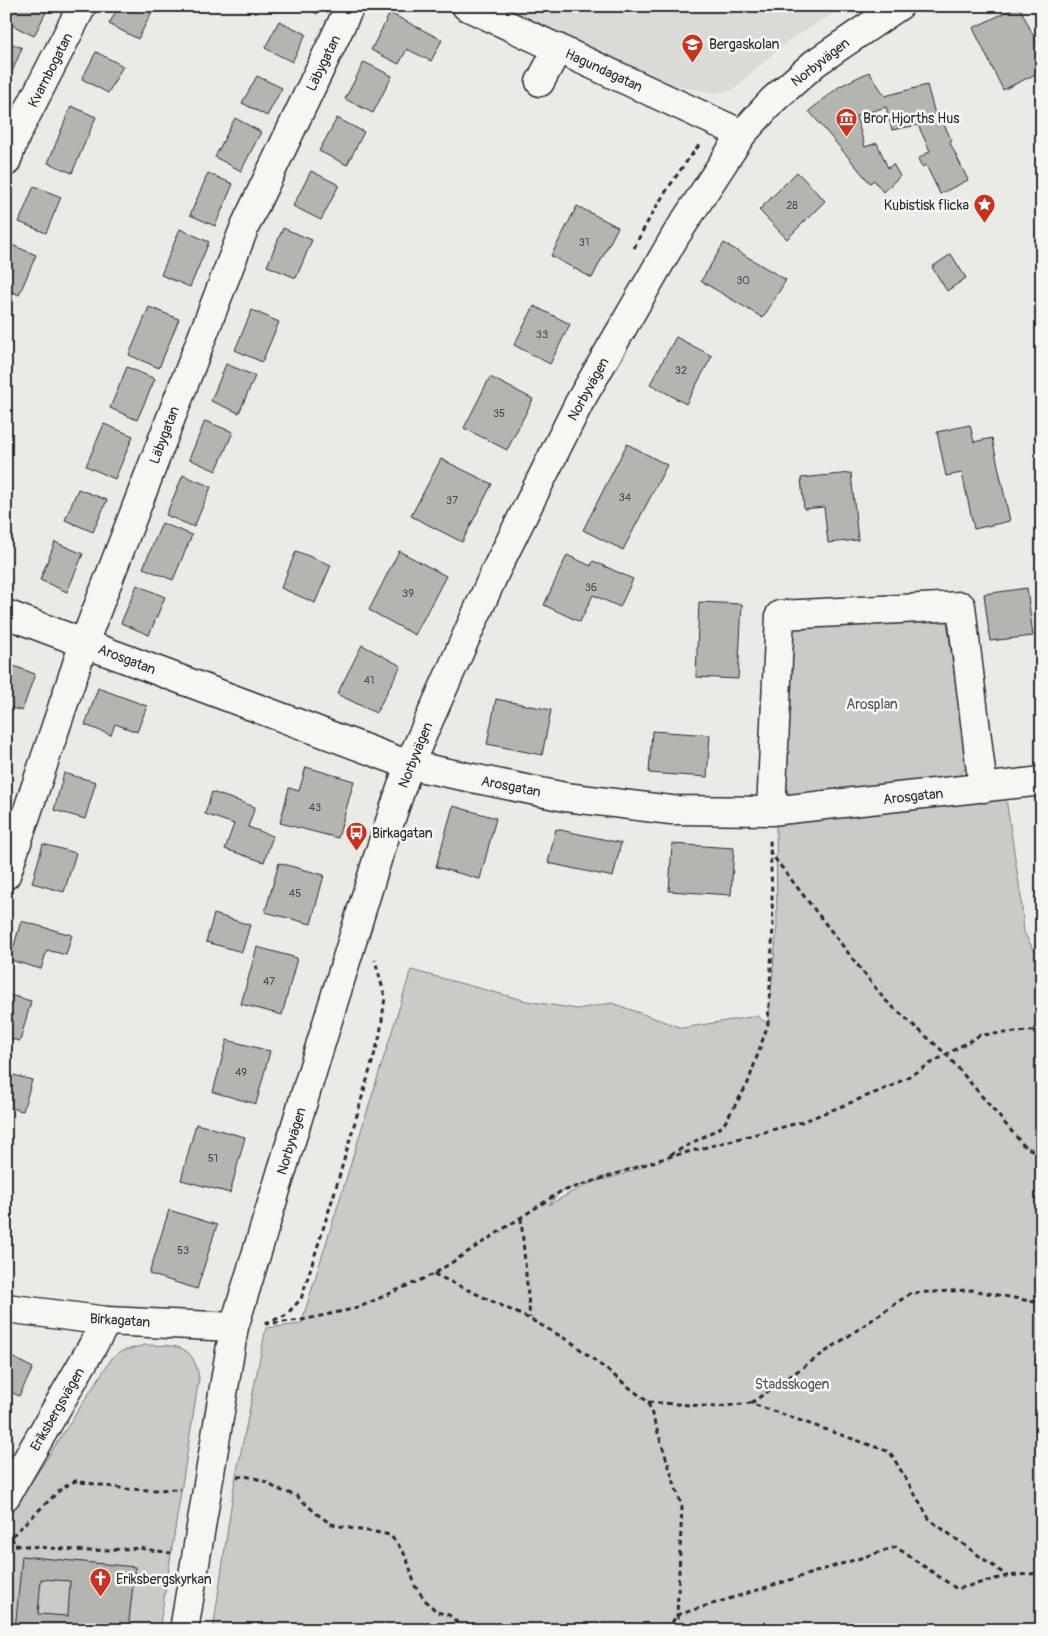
<svg xmlns="http://www.w3.org/2000/svg" width="1048" height="1636" font-family="Pangolin,sans-serif">
<rect width="100%" height="100%" fill="#eaeae6"/>
<filter id="ink" filterUnits="userSpaceOnUse"><feTurbulence type="fractalNoise" baseFrequency=".02" numOctaves="2"/><feDisplacementMap in="SourceGraphic" scale="10" xChannelSelector="R" yChannelSelector="G"/><feConvolveMatrix kernelMatrix="1 2 1 2 8 2 1 2 1" color-interpolation-filters="sRGB"/></filter>
<g filter="url(#ink)">
<path fill="#dadad6" d="M494 6H846L789 40 731 91 713 93 678 86 563 37Z"/>
<path fill="#cacac7" stroke="#7a7a79" fill-rule="evenodd" d="M946 615 967 766 957 779 794 795 780 790 787 626Z
M1006 799 1021 897 1024 932 1034 951H1042V1630H213L234 1486 266 1328 301 1324 411 970 527 1001 577 1009 612 1003 682 1028 757 1016 768 1024 777 926 776 820ZM648 1163C634 1173 610 1177 592 1183 577 1188 563 1197 549 1205L560 1192Z
M145 1345C176 1346 193 1342 199 1378L159 1630H6V1517L12 1512 112 1358 122 1351Z"/>
<path fill="#b4b4b1" stroke="#2b2b2b" fill-rule="evenodd" d="M6 6H40L47 10 34 36 6 22Z
M119 6H155L138 39 109 24Z
M302 6H321L317 14Z
M1019 6 1042 53V71L1003 90 973 28Z
M390 13 442 40 431 61 407 49 399 64 371 50Z
M279 21 306 34 292 62 265 48Z
M6 41 22 48 6 86Z
M96 52 123 66 108 93 82 79Z
M364 62 392 76 373 113 345 99Z
M869 72 885 96 927 85 935 114 938 112 952 141 950 143 968 180 940 194 926 165 922 167 918 159 930 151 918 125 892 130 886 107 856 116 865 147 877 143 888 168 893 164 900 176 883 192 874 180 870 183 809 111 840 86Z
M257 76 282 88 267 116 242 103Z
M71 106 96 117 72 173 48 163Z
M235 118 261 132 241 171 215 157Z
M337 118 364 132 347 165 319 151Z
M311 171 339 185 321 220 293 206Z
M797 172 825 201 787 239 759 210Z
M208 173 233 184 215 226 190 215Z
M34 186 61 197 46 233 19 222Z
M577 206 618 227 592 278 551 256Z
M283 228 312 240 296 278 267 266Z
M180 229 209 242 190 287 161 275Z
M7 243 36 255 19 295 6 289Z
M724 243 786 280 763 318 701 281Z
M951 254 966 278 947 291 932 267Z
M534 306 570 324 550 364 514 345Z
M149 307 179 319 159 368 129 355Z
M252 310 279 322 262 362 235 350Z
M676 337 712 356 686 404 650 384Z
M226 364 255 376 239 413 211 401Z
M127 367 155 379 137 420 110 408Z
M490 377 533 399 507 450 464 428Z
M205 421 233 432 216 471 189 459Z
M104 424 133 436 115 479 86 466Z
M970 425 974 442 992 438 1010 521 974 529 962 473 946 476 937 432Z
M627 444 667 465 623 550 583 530Z
M441 459 492 484 462 542 411 516Z
M851 473 858 540 828 543 824 507 804 509 801 478Z
M183 475 211 487 194 527 166 515Z
M78 489 107 500 93 532 65 520Z
M162 523 192 535 173 580 143 568Z
M55 542 83 554 67 592 40 580Z
M296 551 331 565 315 603 281 588Z
M399 551 446 576 415 635 369 610Z
M567 555 591 566 593 561 633 579 620 607 593 595 580 622 544 605Z
M137 585 165 597 149 635 121 623Z
M1027 588 1033 636 990 641 984 594Z
M699 602 742 604 738 679 696 677Z
M362 645 401 666 376 713 337 694Z
M6 663 35 674 22 711 6 706Z
M98 688 147 706 137 732 115 724 111 735 85 725Z
M496 699 551 710 542 755 487 744Z
M652 731 710 735 707 777 649 773Z
M306 767 354 781 338 838 280 823 289 788 299 791Z
M64 773 96 782 85 819 54 810Z
M212 792 255 807 248 827 273 836 264 862 225 849 234 824 205 814Z
M453 806 496 818 480 879 436 867Z
M556 829 621 843 613 877 548 863Z
M43 844 76 853 64 892 32 883Z
M672 844 734 848 731 895 669 891Z
M279 863 324 875 311 924 265 912Z
M214 914 250 925 242 952 206 942Z
M21 921 72 935 66 955 47 950 41 969 10 960Z
M257 947 297 958 282 1015 241 1004Z
M6 994 31 1001 20 1041 6 1038Z
M227 1040 270 1051 256 1104 213 1092Z
M6 1073 32 1080 23 1111 6 1107Z
M196 1124 245 1137 230 1193 181 1180Z
M169 1210 217 1225 197 1289 149 1274Z
M8 1355 33 1368 19 1396 9 1391 6 1396V1358Z
M22 1556 135 1567 128 1630H15ZM41 1579 70 1581 68 1616 38 1614Z"/>
<g fill="none" stroke-linecap="round" stroke-linejoin="round">
<defs>
<path id="minor" d="M466 6 742 134
M540 82 558 48
M6 162 16 135 82 6
M6 614 409 765 565 797 671 810 771 811 1042 781
M771 811 780 615 961 606 983 788
M6 875 84 643 245 226 350 6
M6 1308 107 1321 234 1327
M6 1496 107 1321
M184 1630 234 1327 377 860 409 765 495 572 579 403 676 235 742 134 773 100 815 63 899 6"/>
</defs>
<use href="#minor" stroke="#2b2b2b" stroke-width="31"/>
<path stroke="#2b2b2b" stroke-width="3" stroke-dasharray="5 4" stroke-linecap="butt" d="M925 12 936 6
M634 248C652 211 674 177 700 144
M769 851 884 999 946 1054 1025 1147 1042 1154
M670 1155 723 1126 748 1083 768 1024 773 926 770 839
M521 1218 530 1318
M434 1274 530 1319 571 1342 648 1402 682 1507 677 1615 682 1630
M265 1323 285 1316 301 1299 335 1191 380 1035 385 997 375 960
M265 1324 302 1320 357 1308 434 1274 560 1192 665 1158 802 1122 892 1086 980 1035 1042 1030
M648 1402 717 1407 750 1403 890 1452 930 1520 1007 1576
M751 1403 911 1293 972 1290 1035 1302 1042 1305
M237 1477 245 1476 262 1480 277 1489 297 1496 317 1514 331 1524 354 1529 375 1532 390 1535 403 1551 409 1565 415 1586 425 1600 437 1612 449 1615 466 1630
M6 1531 12 1536 14 1545 88 1551 139 1548 171 1553
M12 1536 61 1489 75 1481 126 1489 150 1490 181 1489
M667 1630 677 1615 896 1547 957 1589 1007 1576 1042 1573"/>
<use href="#minor" stroke="#f6f6f2" stroke-width="28"/>
</g>
</g>
<defs>
<symbol id="school-pin" viewBox="-11 -11 22 30"><path d="M0 17L-7.5 6A9.5 9.5 0 1 1 7.5 6Z" fill="#c8321e" stroke="#f6f6f2"/><path d="M0-5L7-2L0 1L-7-2ZM-4 1L0 2.5L4 1V4Q0 6-4 4Z" fill="#fff"/></symbol>
<symbol id="museum-pin" viewBox="-11 -11 22 30"><path d="M0 17L-7.5 6A9.5 9.5 0 1 1 7.5 6Z" fill="#c8321e" stroke="#f6f6f2"/><path d="M0-6L6-3V-2H-6V-3ZM-5-1h2V3h-2ZM-1-1h2V3h-2ZM3-1h2V3H3ZM-6 4H6V6H-6Z" fill="#fff"/></symbol>
<symbol id="sight-pin" viewBox="-11 -11 22 30"><path d="M0 17L-7.5 6A9.5 9.5 0 1 1 7.5 6Z" fill="#c8321e" stroke="#f6f6f2"/><path d="M0-6L1.8-2.2L6-1.7L2.9 1.2L3.7 5.4L0 3.3L-3.7 5.4L-2.9 1.2L-6-1.7L-1.8-2.2Z" fill="#fff"/></symbol>
<symbol id="bus-pin" viewBox="-11 -11 22 30"><path d="M0 17L-7.5 6A9.5 9.5 0 1 1 7.5 6Z" fill="#c8321e" stroke="#f6f6f2"/><path d="M-5-6H5V4H4V6H2V4H-2V6H-4V4H-5ZM-3.5-4V0h7V-4ZM-3.5 1.2v1.5H-2V1.2ZM2 1.2v1.5H3.5V1.2Z" fill="#fff"/></symbol>
<symbol id="church-pin" viewBox="-11 -11 22 30"><path d="M0 17L-7.5 6A9.5 9.5 0 1 1 7.5 6Z" fill="#c8321e" stroke="#f6f6f2"/><path d="M-1.2-6h2.4v3.5h3.3v2.4h-3.3V6h-2.4V-.1h-3.3v-2.4h3.3Z" fill="#fff"/></symbol>
</defs>
<g fill-rule="evenodd">
<use href="#school-pin" x="680" y="32" width="25" height="34"/>
<use href="#museum-pin" x="834" y="106" width="25" height="34"/>
<use href="#sight-pin" x="972" y="192" width="25" height="34"/>
<use href="#bus-pin" x="344" y="820" width="25" height="34"/>
<use href="#church-pin" x="88" y="1566" width="25" height="34"/>
</g>
<g text-anchor="middle" stroke-width="5" stroke-linejoin="round" paint-order="stroke">
<g font-size="11" fill="#4d4d4c">
<text x="792" y="209">28</text>
<text x="584" y="246">31</text>
<text x="743" y="284">30</text>
<text x="542" y="338">33</text>
<text x="681" y="374">32</text>
<text x="499" y="417">35</text>
<text x="625" y="501">34</text>
<text x="452" y="504">37</text>
<text x="591" y="591">36</text>
<text x="408" y="597">39</text>
<text x="369" y="684">41</text>
<text x="315" y="811">43</text>
<text x="295" y="897">45</text>
<text x="269" y="985">47</text>
<text x="241" y="1076">49</text>
<text x="213" y="1162">51</text>
<text x="183" y="1254">53</text>
</g>
<g font-size="14" fill="#2b2b2b" stroke="#f6f6f2" text-anchor="start">
<text x="709" y="49">Bergaskolan</text>
<text x="863" y="123">Bror Hjorths Hus</text>
<text x="969" y="210" text-anchor="end">Kubistisk flicka</text>
<text x="372" y="838">Birkagatan</text>
<text x="116" y="1584">Eriksbergskyrkan</text>
</g>
<g font-size="14" fill="#2b2b2b" stroke="#f6f6f2">
<text transform="translate(820 62) rotate(-38)" y="5">Norbyvägen</text>
<text transform="translate(323 63) rotate(-64)" y="5">Läbygatan</text>
<text transform="translate(50 70) rotate(-63)" y="5">Kvarnbogatan</text>
<text transform="translate(604 70) rotate(25)" y="5">Hagundagatan</text>
<text transform="translate(588 389) rotate(-61)" y="5">Norbyvägen</text>
<text transform="translate(164 435) rotate(-69)" y="5">Läbygatan</text>
<text transform="translate(127 659) rotate(21)" y="5">Arosgatan</text>
<text transform="translate(415 755) rotate(-68)" y="5">Norbyvägen</text>
<text transform="translate(511 786) rotate(11)" y="5">Arosgatan</text>
<text transform="translate(913 796) rotate(-6)" y="5">Arosgatan</text>
<text transform="translate(291 1141) rotate(-73)" y="5">Norbyvägen</text>
<text transform="translate(120 1320) rotate(4)" y="5">Birkagatan</text>
<text transform="translate(57 1409) rotate(-60)" y="5">Eriksbergsvägen</text>
</g>
<g font-size="14" fill="#535352" stroke="#f6f6f2">
<text x="872" y="709">Arosplan</text>
<text x="792" y="1389">Stadsskogen</text>
</g>
</g>
<rect width="1048" height="1636" fill="none" stroke="#f6f6f2" stroke-width="25"/>
<rect x="12" y="12" width="1023" height="1611" fill="none" stroke="#2b2b2b" stroke-width="2" filter="url(#ink)"/>
</svg>
